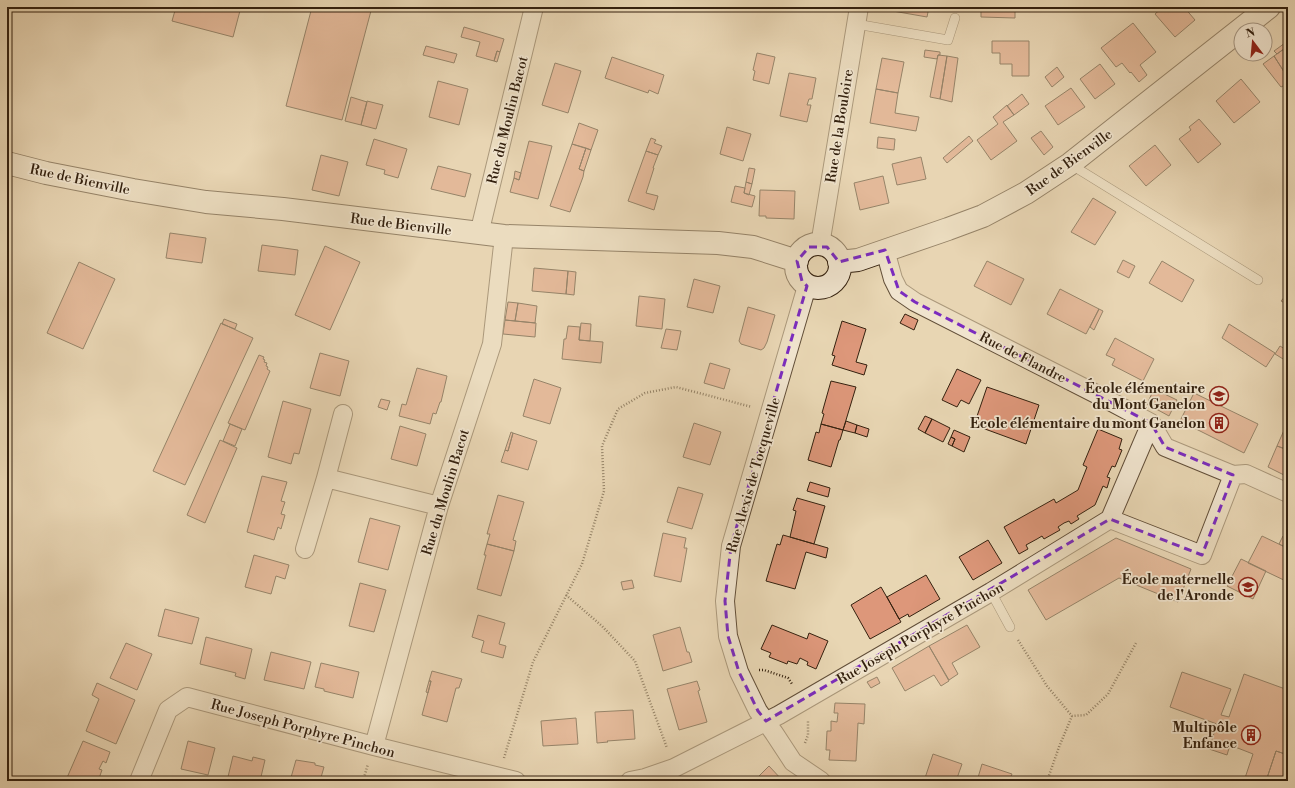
<svg xmlns="http://www.w3.org/2000/svg" width="1295" height="788" font-family="'Libre Bodoni',serif">
<rect width="100%" height="100%" fill="#e8d6b3"/>
<filter id="stains"><feTurbulence type="fractalNoise" baseFrequency=".005" numOctaves="4"/><feColorMatrix values="0 0 0 0 .2 0 0 0 0 .09 0 0 0 0 .02 0 0 0 .5 -.17"/></filter>
<radialGradient id="worn" r=".72"><stop offset=".6" stop-color="#630" stop-opacity="0"/><stop offset="1" stop-color="#630" stop-opacity=".3"/></radialGradient>
<path fill="#dd977a" stroke="#34210f" d="M176 7H241L233 37 172 21Z
M312 7H372L342 120 286 106Z
M887 7H929L927 17 887 10Z
M981 7H1015V18L981 17Z
M1163 7H1184L1195 20 1175 37 1155 14Z
M1133 23 1156 52 1140 65 1147 75 1139 82 1131 72 1130 73 1122 63 1116 67 1101 48Z
M464 27 504 39 500 52 497 51 494 61 476 56 480 42 461 37Z
M992 41H1029V76H1012V64H1000V53H992Z
M1285 43 1288 46 1277 54 1274 51Z
M426 46 457 54 454 63 423 55Z
M1288 46V78L1274 56Z
M925 50 940 52V55H938L937 59 924 57Z
M497 51 500 52 497 62 494 61Z
M757 53 775 57 769 84 753 80 755 71 753 70Z
M938 55 947 56 940 99 930 97Z
M947 56 958 58 952 102 940 99Z
M1274 56 1288 78V91L1283 86 1281 87 1263 64Z
M612 57 664 75 658 94 649 90 648 93 605 78Z
M882 58 904 62 898 93 876 89Z
M555 63 581 71 568 113 542 105Z
M1100 64 1115 84 1095 99 1080 79Z
M1057 67 1064 77 1052 87 1045 77Z
M789 73 816 78 812 99H809L807 105H811L807 122 780 116Z
M1241 79 1260 102 1234 123 1216 101Z
M438 81 468 89 459 125 429 117Z
M1071 88 1085 107 1058 125 1045 106Z
M876 89 898 93 895 113 919 117 916 131 870 123Z
M1022 94 1029 104 1014 115 1007 106Z
M351 97 367 102 361 125 345 121Z
M367 101 383 105 376 129 361 125Z
M1007 105 1014 115 1003 122 1017 141 991 160 977 140 998 124 993 117Z
M1199 119 1221 144 1198 163 1179 139 1191 130 1189 127Z
M579 123 598 130 591 150 572 144Z
M727 127 751 134 743 161 720 154Z
M1041 131 1053 147 1044 155 1031 138Z
M969 136 973 141 947 163 943 158Z
M878 137 895 139 894 150 877 148Z
M651 138 656 140 654 143 662 146 658 155 646 151Z
M374 139 407 149 398 178 384 174 385 170 366 165Z
M529 141 552 146 538 199 510 192 514 178 519 180Z
M572 144 586 148 579 169 584 171 583 177 570 212 550 206Z
M1155 145 1171 165 1146 186 1129 166Z
M586 148 591 150 584 171 579 169Z
M646 151 658 155 653 168H654L646 193 658 196 654 210 628 201Z
M321 155 348 162 339 196 312 190Z
M921 157 926 179 897 185 892 164Z
M438 166 471 174 465 197 431 189Z
M749 168 755 169 752 184 746 182Z
M515 171 521 173 519 180 514 178Z
M883 176 889 203 860 210 854 183Z
M746 182 752 184 749 195 744 193Z
M735 186 745 188 744 193 755 196 752 207 731 202Z
M760 190 795 191 794 219 766 218V216H759Z
M1093 198 1116 212 1095 245 1071 232Z
M170 233 206 238 202 263 166 258Z
M262 245 298 250 295 275 258 271Z
M325 246 360 262 330 330 295 315Z
M1123 260 1135 266 1129 278 1117 272Z
M987 261 1024 279 1011 305 974 286Z
M1162 261 1194 280 1182 302 1149 283Z
M79 262 115 279 83 349 47 333Z
M534 268 568 271 566 294 532 291Z
M568 271 576 272 574 295 566 294Z
M694 279 720 286 713 313 687 307Z
M1060 289 1099 309 1086 334 1047 314Z
M1288 293V305L1281 301Z
M639 296 665 299 662 329 636 326Z
M508 302 518 303 515 321 505 320Z
M518 303 537 306 535 323 515 321Z
M748 307 775 315 767 342 764 348 761 350 741 344 739 341Z
M1099 309 1103 311 1094 330 1090 327Z
M905 314 918 320 914 330 900 323Z
M224 319 237 324 235 329 222 324Z
M505 320 536 323 535 337 503 334Z
M842 321 866 329 856 362 867 365 864 375 832 365 835 356 832 355Z
M221 323 253 338 185 485 153 471Z
M581 323 591 324 590 341 579 340Z
M1229 324 1275 353 1266 367 1222 338Z
M568 326 580 327 579 340 603 342 601 363 562 359 564 339H566Z
M666 329 681 331 677 350 661 348Z
M1115 338 1154 359 1143 381 1112 365 1115 359 1106 355Z
M1280 346 1288 351V362L1275 354Z
M320 353 349 361 340 396 310 388Z
M259 355 264 357 263 359 265 360 264 362 267 363 266 366 268 367 267 369 270 371 245 430 228 423Z
M710 363 730 369 724 389 704 383Z
M417 368 447 376 441 402H440L436 414 433 413 430 424 399 416 402 404 406 405Z
M957 369 981 380 969 404 961 400 957 407 942 400Z
M534 379 561 388 550 424 523 416Z
M831 381 856 387 843 430 821 424 824 414 822 413Z
M987 387 1039 405 1026 444 974 425Z
M1154 389 1177 400 1169 416 1147 404Z
M1194 393 1258 424 1244 453 1180 421Z
M381 399 390 401 387 410 378 407Z
M283 401 311 409 299 454 294 453 291 464 268 457Z
M925 416 932 419 925 433 918 429Z
M932 419 950 428 943 442 925 433Z
M846 421 857 425 855 433 843 430Z
M694 423 721 432 710 465 683 457Z
M230 424 242 429 235 446 223 441Z
M821 424 843 430 840 440H839L831 467 808 460 816 432 819 433Z
M857 425 869 429 867 437 855 433Z
M400 426 426 434 417 466 391 459Z
M1285 428 1288 430V450L1277 446Z
M1098 429 1122 439 1119 449 1122 450 1115 467 1112 466 1107 477 1110 478 1107 488 1103 486 1095 505 1077 516 1079 519 1071 524 1069 521 1064 523 1058 527 1060 530 1044 539 1042 536 1037 539 1026 545 1028 549 1019 554 1004 527 1054 499 1056 503 1078 490 1087 467 1083 465Z
M954 430 970 437 964 452 952 446 955 439 951 437Z
M511 432 513 433 508 451 505 450Z
M513 433 537 441 528 470 501 462 505 450 508 451Z
M951 437 955 439 952 446 948 444Z
M220 440 237 448 205 523 187 515Z
M1277 446 1288 450V477L1268 467Z
M262 476 287 482 281 501 285 502 281 514 285 515 281 529 278 527 274 540 247 532Z
M810 482 830 488 828 497 807 491Z
M678 487 703 494 692 529 667 522Z
M498 495 524 502 513 540 516 541 514 551 487 544 490 534H487Z
M797 498 825 506 814 544 790 537 796 511 793 510Z
M370 518 400 526 388 570 358 562Z
M663 533 686 538 684 548H687L681 582 654 576Z
M783 535 828 548 826 558 806 552 795 589 766 581 777 544 780 545Z
M1262 536 1285 547 1288 542V582L1248 563Z
M1283 536 1288 539V542L1285 547 1279 544Z
M1116 538 1191 569 1178 602 1119 578 1046 620 1028 590Z
M988 540 1002 563 973 580 959 557Z
M487 544 514 551 501 596 477 589 486 555H484Z
M254 555 289 565 285 579 276 576 271 594 245 587Z
M1241 559 1266 571 1253 599 1227 586Z
M926 575 940 599 909 617 908 614 899 619 887 597Z
M632 580 634 588 623 590 621 582Z
M360 583 386 590 374 632 349 626Z
M881 587 901 622 870 639 851 605Z
M165 609 199 618 192 644 158 636Z
M478 615 505 623 499 644 506 646 503 658 481 652 484 641 472 637Z
M772 625 807 639 809 633 828 641 816 669 807 665 808 662 800 658 797 664 788 661 787 664 769 657 771 653 761 649Z
M967 625 980 647 952 663 958 674 949 680 929 646Z
M680 627 687 652H689L692 662 663 671 653 635Z
M206 637 252 649 245 679 235 676 236 673 200 664Z
M126 643 152 654 137 690 110 678Z
M929 646 949 681 941 686 934 675 905 691 892 668Z
M271 652 311 662 304 689 264 680Z
M321 663 359 672 353 698 324 691V689L315 687Z
M432 671 462 679 459 688H456L447 722 422 715 431 681H429Z
M1182 672 1231 689 1221 715 1229 717 1244 674 1288 690V755L1276 751 1266 781H1244L1253 754 1230 745 1227 755 1209 749 1217 724 1170 707Z
M877 677 880 683 871 688 867 682Z
M429 681H431L428 693 426 692Z
M697 681 700 690 698 691 707 722 679 730 667 689Z
M97 683 135 700 116 744 86 731 99 699 92 695Z
M835 703 865 704 864 724 858 723 856 761 829 760 830 750H826L827 731H831V721L837 722 838 713H834Z
M633 710 635 739 607 741 608 742 597 743 595 712Z
M576 718 578 744 543 746 541 721Z
M83 741 110 752 106 763 103 761 99 769 102 770 98 781H68L66 780Z
M188 741 215 748 208 775 181 769Z
M1276 751 1288 755V781H1266Z
M933 754 962 764 956 781H933L925 778Z
M233 756 252 761 253 757 265 760 260 781H227Z
M296 760 315 763V765L324 767 320 781H290Z
M982 764 1012 774 1009 781H977Z
M769 766 783 781H754Z"/>
<g fill="none" stroke-linecap="round" stroke-linejoin="round">
<defs>
<path id="lane" d="M856 24 948 40 955 18
M1070 164 1258 280
M991 592 1010 627"/>
<path id="street" d="M479 234 534 7
M820 245 859 7
M885 250 893 279 899 291 915 302 1106 399 1151 423 1165 447 1233 475 1246 474 1288 493
M807 286 731 546 725 601 728 636 739 672 758 711 774 733 793 762 821 781
M326 478 343 414
M1110 519 1202 555 1233 475
M305 549 326 478 439 506
M374 746 439 506 492 344 504 236
M139 781 168 710 187 697 374 746 516 781
M630 781 645 778 674 768 779 715 991 592 1110 519 1151 423"/>
<path id="secondary" d="M7 163 46 173 133 190 206 202 283 209 504 236 718 243 753 247 797 261
M796 266a22 22 0 1 1 44 0a22 22 0 1 1-44 0Z
M839 262 858 260 948 229 983 216 1026 193 1070 164 1269 7"/>
</defs>
<use href="#lane" stroke="#614e38" stroke-width="10"/>
<use href="#street" stroke="#614e38" stroke-width="20"/>
<use href="#secondary" stroke="#34210f" stroke-width="24"/>
<path stroke="#34210f" stroke-width="2.5" stroke-dasharray="1 2" stroke-linecap="butt" d="M566 595 602 626 635 661 667 748
M1018 640 1047 686 1072 716 1086 715 1108 694 1136 643
M759 670H764L788 678 792 684
M805 743 808 735V721
M504 758 533 662 582 564 604 491 602 446 618 409 645 393 676 387 752 407
M363 781 368 764
M1047 781 1059 747 1072 716"/>
<use href="#lane" stroke="#f0e4ce" stroke-width="9"/>
<use href="#street" stroke="#f0e4ce" stroke-width="18"/>
<use href="#secondary" stroke="#f0e4ce" stroke-width="22"/>
</g>
<path d="M0 0H1295V788H0ZM809 247H827L839 262 885 250 899 291 915 302 1151 423 1165 447 1233 475 1202 555 1110 519 766 721 758 711 739 672 728 636 725 601 731 546 807 286 802 281 797 261Z" fill="#e8d6b3" fill-opacity=".55" fill-rule="evenodd"/>
<path fill="none" stroke="#7b2cbf" stroke-width="3" stroke-dasharray="8 5" stroke-linejoin="round" d="M809 247H827L839 262 885 250 899 291 915 302 1151 423 1165 447 1233 475 1202 555 1110 519 766 721 758 711 739 672 728 636 725 601 731 546 807 286 802 281 797 261Z"/>
<defs>
<symbol id="school-ring" viewBox="-11 -11 22 22"><circle r="9.5" fill="#f0e4ce" stroke="#8f2418" stroke-width="1.5"/><path d="M0-5L7-2L0 1L-7-2ZM-4 1L0 2.5L4 1V4Q0 6-4 4Z" fill="#8f2418"/></symbol>
<symbol id="building-ring" viewBox="-11 -11 22 22"><circle r="9.5" fill="#f0e4ce" stroke="#8f2418" stroke-width="1.5"/><path d="M-4-6H4V6H1V3H-1V6H-4ZM-2.5-4.3h1.7v1.8h-1.7ZM.8-4.3h1.7v1.8H.8ZM-2.5-1h1.7V.8h-1.7ZM.8-1h1.7V.8H.8Z" fill="#8f2418"/></symbol>
</defs>
<g fill-rule="evenodd">
<use href="#school-ring" x="1208" y="385" width="22" height="22"/>
<use href="#building-ring" x="1208" y="412" width="22" height="22"/>
<use href="#school-ring" x="1237" y="576" width="22" height="22"/>
<use href="#building-ring" x="1240" y="724" width="22" height="22"/>
</g>
<g text-anchor="middle" stroke-width="3.5" stroke-linejoin="round" paint-order="stroke">
<g font-size="14" fill="#34210f" stroke="#f0e4ce">
<text transform="translate(507 120) rotate(-76)" y="5">Rue du Moulin Bacot</text>
<text transform="translate(839 126) rotate(-81)" y="5">Rue de la Bouloire</text>
<text transform="translate(1069 162) rotate(-36)" y="5">Rue de Bienville</text>
<text transform="translate(80 179) rotate(12)" y="5">Rue de Bienville</text>
<text transform="translate(401 224) rotate(7)" y="5">Rue de Bienville</text>
<text transform="translate(1023 357) rotate(27)" y="5">Rue de Flandre</text>
<text transform="translate(753 475) rotate(-74)" y="5">Rue Alexis de Tocqueville</text>
<text transform="translate(445 492) rotate(-73)" y="5">Rue du Moulin Bacot</text>
<text transform="translate(920 633) rotate(-30)" y="5">Rue Joseph Porphyre Pinchon</text>
<text transform="translate(303 728) rotate(15)" y="5">Rue Joseph Porphyre Pinchon</text>
</g>
<g font-size="14" font-weight="bold" fill="#34210f" stroke="#f0e4ce" text-anchor="end">
<text x="1205" y="393">École élémentaire<tspan x="1205" dy="16">du Mont Ganelon</tspan></text>
<text x="1205" y="428">Ecole élémentaire du mont Ganelon</text>
<text x="1234" y="584">École maternelle<tspan x="1234" dy="16">de l'Aronde</tspan></text>
<text x="1237" y="732">Multipôle<tspan x="1237" dy="16">Enfance</tspan></text>
</g>
</g>
<rect width="1295" height="788" fill="none" stroke="#e8d6b3" stroke-width="24"/>
<rect x="8" y="8" width="1279" height="772" fill="none" stroke="#34210f" stroke-width="2"/>
<rect x="12" y="12" width="1271" height="764" fill="none" stroke="#34210f"/>
<g transform="translate(1253 42) rotate(344)"><circle r="19" fill="#f0e4ce" stroke="#a59682"/>
<path d="M0-3L7 15L0 10L-7 15Z" fill="#8f2418"/>
<text y="-6" font-size="11" font-weight="bold" text-anchor="middle" fill="#34210f">N</text>
</g>
<rect width="100%" height="100%" filter="url(#stains)"/>
<rect width="100%" height="100%" fill="url(#worn)"/>
</svg>
